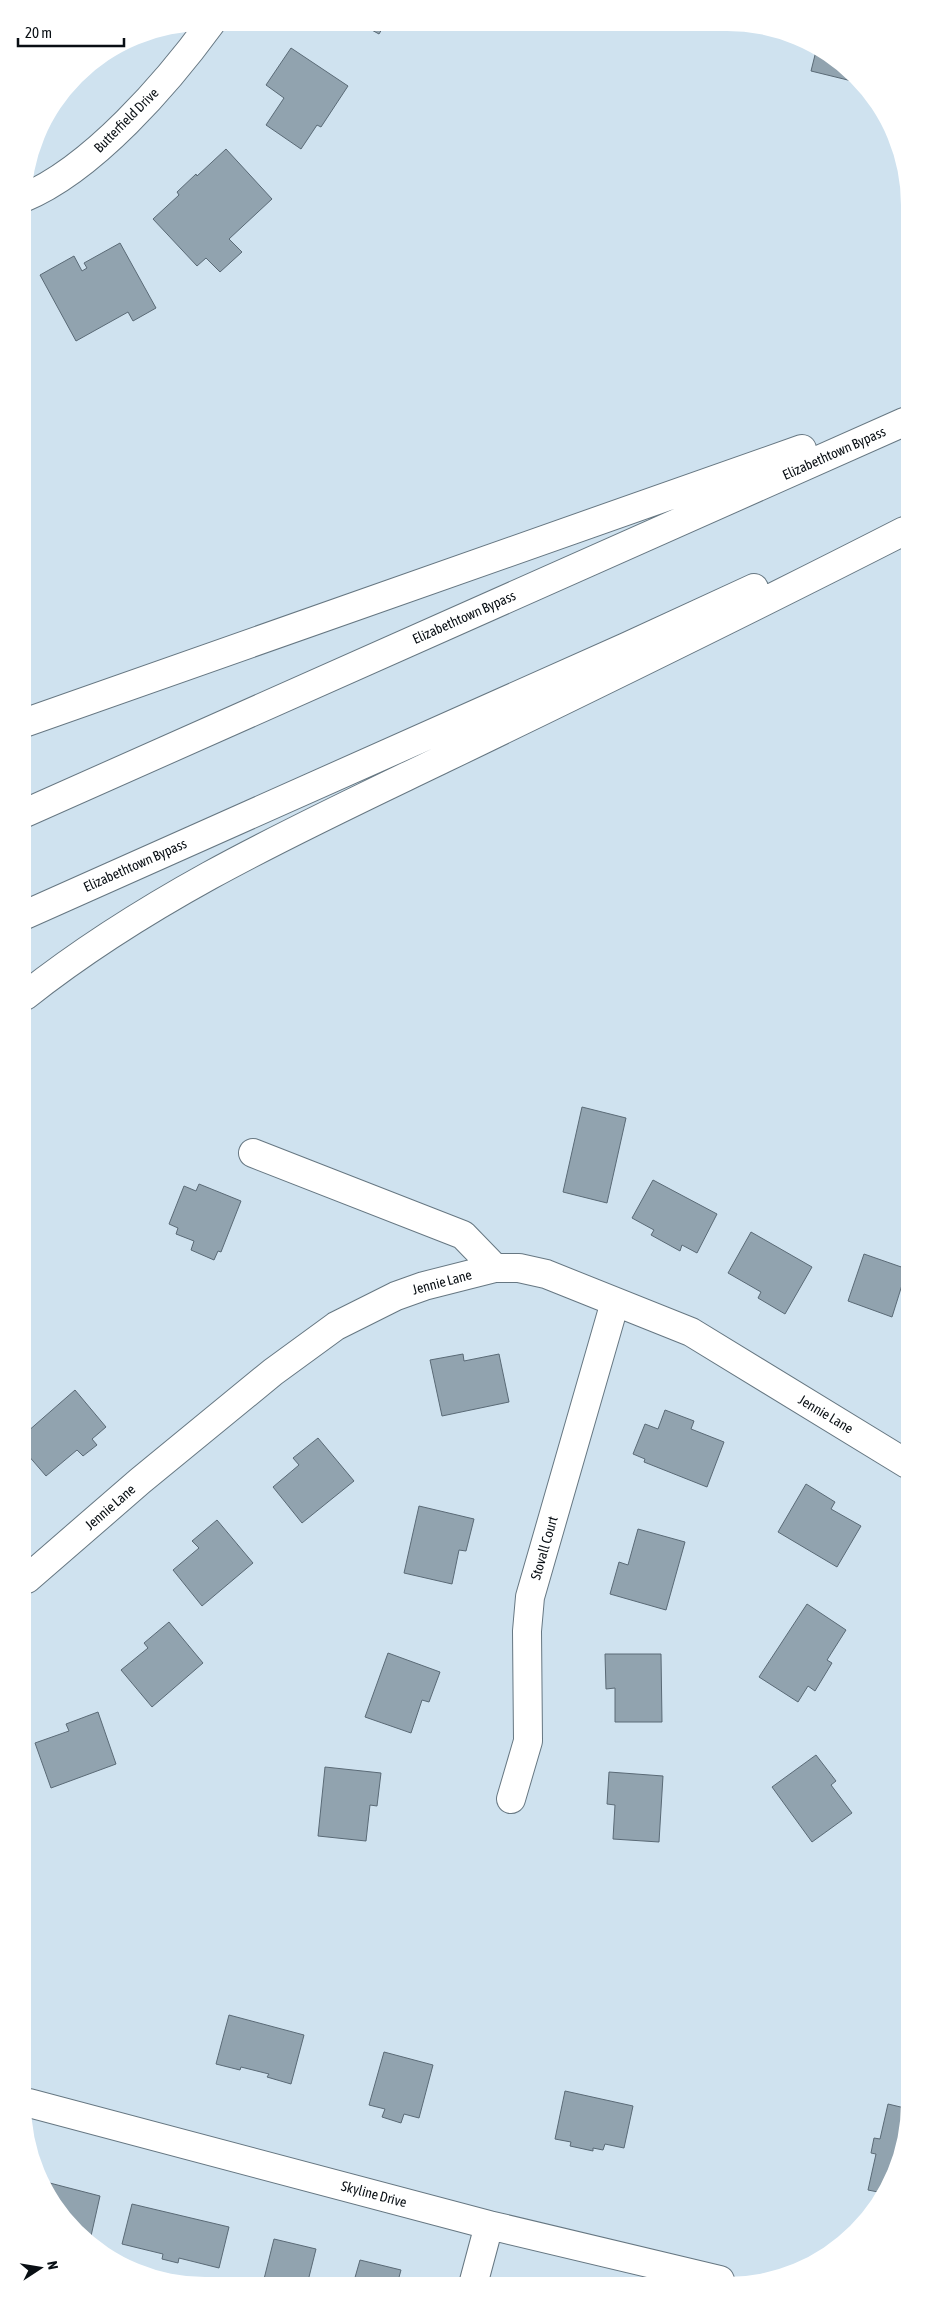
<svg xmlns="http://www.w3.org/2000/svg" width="932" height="2308" font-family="'Asap Condensed',sans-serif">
<rect width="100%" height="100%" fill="#cfe2ef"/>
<path fill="#91a3af" stroke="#5a6a76" d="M359 23 385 24 379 34Z
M817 47 847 68 860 83 811 71Z
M291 48 348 86 321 127 317 125 301 149 266 125 284 98 266 85Z
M226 149 272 199 229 239 242 252 220 272 206 258 197 266 153 219 179 195 177 192 196 174 197 176Z
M120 243 156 308 133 321 128 312 76 341 40 275 74 256 82 271 87 268 84 263Z
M582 1107 626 1118 607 1203 563 1192Z
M653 1180 717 1214 697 1253 682 1245 680 1251 651 1235 654 1230 632 1218Z
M199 1184 241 1201 221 1252 218 1251 214 1260 191 1250 194 1241 176 1234 178 1228 169 1224 184 1186 196 1191Z
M751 1232 812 1267 785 1314 758 1298 761 1292 728 1273Z
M864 1254 907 1269 892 1317 848 1301Z
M463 1354 464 1361 499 1354 509 1402 442 1416 430 1360Z
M75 1390 106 1427 92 1439 97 1445 83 1456 77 1450 46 1476 27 1454V1432Z
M665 1410 694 1421 691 1429 724 1442 707 1487 644 1462 645 1459 633 1454 645 1424 658 1429Z
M318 1438 354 1481 302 1523 273 1487 299 1465 293 1458Z
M806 1484 835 1502 831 1509 861 1526 837 1567 778 1532Z
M419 1506 474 1519 466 1551 459 1550 452 1584 404 1573Z
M217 1520 253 1563 202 1606 173 1570 199 1548 192 1541Z
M638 1529 685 1542 666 1610 610 1594 619 1562 628 1565Z
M807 1604 846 1630 827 1660 832 1663 815 1691 808 1686 798 1702 759 1677Z
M169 1622 203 1663 152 1707 121 1670 148 1648 144 1643Z
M388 1653 440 1672 429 1702 422 1700 411 1733 365 1717Z
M605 1654H661L662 1722H615V1688L606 1689Z
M98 1712 116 1764 51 1788 35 1743 69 1731 66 1724Z
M816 1755 836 1781 831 1785 852 1813 812 1842 772 1787Z
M325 1767 381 1773 377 1806 370 1805 366 1841 318 1836Z
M609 1772 663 1776 659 1842 613 1839 615 1805 607 1804Z
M229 2015 304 2035 291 2084 267 2077 269 2074 241 2067 240 2070 216 2064Z
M384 2052 433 2065 419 2118 404 2114 401 2123 382 2117 385 2109 369 2105Z
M565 2091 633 2106 624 2148 605 2144 603 2150 593 2148V2151L570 2146 571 2142 555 2139Z
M888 2104 909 2109V2115L900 2162 883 2193 868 2190 876 2154 871 2153 874 2138 880 2139Z
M42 2181 100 2196 91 2236 79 2233 47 2194Z
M132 2204 229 2227 219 2268 179 2258 178 2263 162 2259 163 2254 122 2244Z
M274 2239 316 2249 308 2281 259 2282 260 2278 264 2279Z
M360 2260 401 2270 398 2281H354Z"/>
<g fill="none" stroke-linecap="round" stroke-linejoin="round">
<defs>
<path id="minor" d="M23 198C92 170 168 82 211 23
M253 1153 463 1235 495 1268
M27 1579 140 1481 273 1372 336 1326 396 1296 424 1286 495 1268H519L546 1274 691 1332 907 1464
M511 1799 528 1741 527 1631 530 1597 615 1302
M29 2103 489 2225 720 2280
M474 2281 489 2225"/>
<path id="highway" d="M24 723 802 449
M25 813 904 422
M25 915 626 647 754 588
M25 996C154 894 300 828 447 757 600 683 753 608 904 531"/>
</defs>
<use href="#minor" stroke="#667782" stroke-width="30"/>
<use href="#highway" stroke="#667782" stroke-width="30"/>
<use href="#minor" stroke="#fff" stroke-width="28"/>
<use href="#highway" stroke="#fff" stroke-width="28"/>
</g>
<g text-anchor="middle" stroke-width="4" stroke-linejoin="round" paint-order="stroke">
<g font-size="14" fill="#090f14" stroke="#fff">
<text transform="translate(126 120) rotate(-45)" y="5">Butterfield Drive</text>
<text transform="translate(834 453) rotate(-24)" y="5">Elizabethtown Bypass</text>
<text transform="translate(464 617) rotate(-24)" y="5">Elizabethtown Bypass</text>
<text transform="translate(135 865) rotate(-24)" y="5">Elizabethtown Bypass</text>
<text transform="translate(442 1282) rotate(-15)" y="5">Jennie Lane</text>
<text transform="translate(826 1414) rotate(31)" y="5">Jennie Lane</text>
<text transform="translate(110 1507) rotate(-41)" y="5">Jennie Lane</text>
<text transform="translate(544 1548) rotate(-74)" y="5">Stovall Court</text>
<text transform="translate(374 2194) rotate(15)" y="5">Skyline Drive</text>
</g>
</g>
<path d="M0 0H932V2308H0ZM205 31H727A174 174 0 0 1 901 205V2103A174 174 0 0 1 727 2277H205A174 174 0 0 1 31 2103V205A174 174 0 0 1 205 31Z" fill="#fff" fill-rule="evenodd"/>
<g transform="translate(40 2268) rotate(78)" stroke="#ffffff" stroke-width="4" paint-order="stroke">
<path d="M0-4L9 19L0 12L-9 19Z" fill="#090f14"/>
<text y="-8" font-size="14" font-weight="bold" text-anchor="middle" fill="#090f14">N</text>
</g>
<path d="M18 38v8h106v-8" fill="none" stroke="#090f14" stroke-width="2.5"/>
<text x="25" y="38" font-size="15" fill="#090f14" stroke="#ffffff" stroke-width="4" paint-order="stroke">20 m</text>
</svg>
